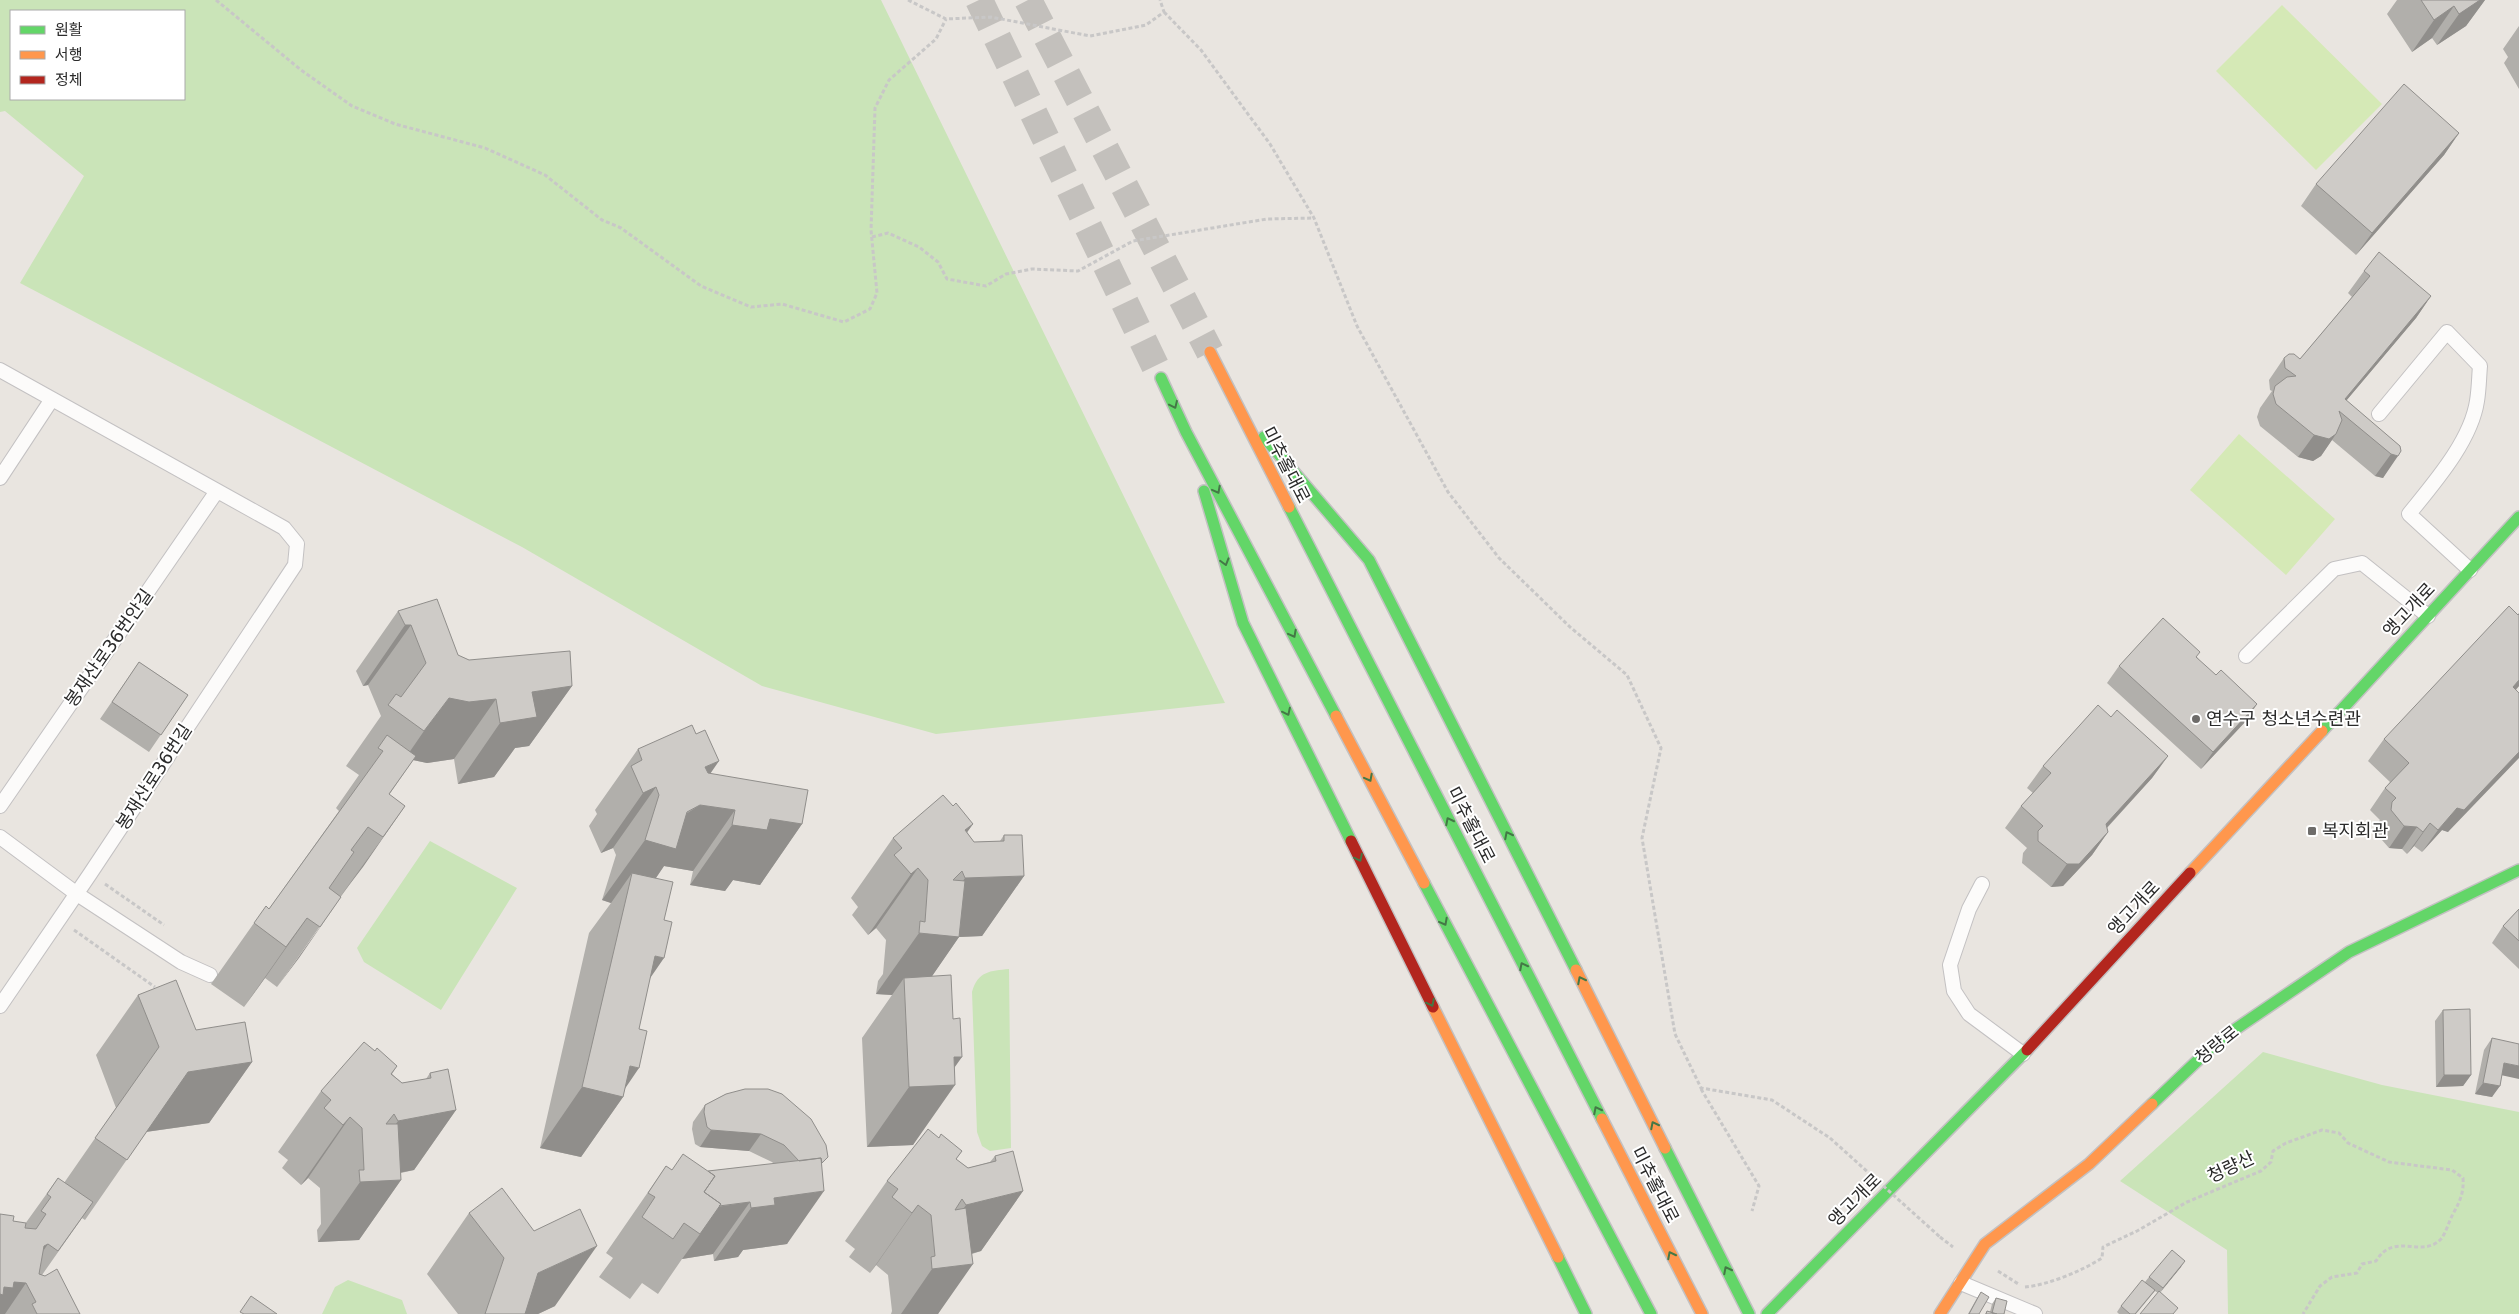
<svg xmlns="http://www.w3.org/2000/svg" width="2519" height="1314" font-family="'DejaVu Sans','Noto Sans KR',sans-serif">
<rect width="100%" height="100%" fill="#e9e5e0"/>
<path fill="#cae4b8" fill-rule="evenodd" d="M0 0H881L1225 703 936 734 762 686 522 547 20 283 84 176 5 111 0 112ZM11 11H184V99H11Z
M430 841 517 888 441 1010 364 962 357 948Z
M1009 969 1011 1148 990 1151 982 1146 977 1132 972 992C978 971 990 971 1009 969Z
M2263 1052 2382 1085 2519 1112V1314H2228L2227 1250 2120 1181Z
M348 1280 402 1300 407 1314H322L335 1287Z"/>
<path fill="#d5e9b6" d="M2282 5 2382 104 2316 170 2216 71Z
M2239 434 2335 519 2286 575 2190 490Z"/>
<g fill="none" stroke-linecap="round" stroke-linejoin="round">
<path stroke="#c3c0bc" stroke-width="28" stroke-dasharray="28 14" stroke-linecap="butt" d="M979 0 1161 378
M1028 0 1210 352"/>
<defs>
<path id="lane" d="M0 370 284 528 297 544 295 565 90 874 0 1006
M2379 414 2447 332 2480 366C2479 377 2479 389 2477 401 2471 441 2434 483 2409 514L2470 570
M0 478 52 399
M2246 656 2334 569 2362 563 2428 616
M0 806 217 491
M0 837 77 894 181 962 210 975
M1982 884 1969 909 1950 965 1954 991 1969 1014 2023 1054
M1961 1283 2035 1314"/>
<path id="fast" d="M1161 378 1186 432 1336 716
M1264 437 1369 560 1576 970
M1204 491 1243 623 1351 841
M1289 507 1602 1119
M2322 731 2519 517
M1424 883 1651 1314
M2152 1104 2218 1041 2349 952 2519 870
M1665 1148 1749 1314
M1558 1257 1586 1314
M1767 1314 2027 1050"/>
<path id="slow" d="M1210 352 1289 507
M1336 716 1424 883
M2190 873 2322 731
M1576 970 1665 1148
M1433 1007 1558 1257
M1602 1119 1702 1314
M1940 1314 1985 1244 2089 1164 2152 1104"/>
<path id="jam" d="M1351 841 1433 1007
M2027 1050 2190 873"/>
</defs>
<use href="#lane" stroke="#c3c1c2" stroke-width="16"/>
<use href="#fast" stroke="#c3c1c2" stroke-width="14"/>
<use href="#slow" stroke="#c3c1c2" stroke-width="14"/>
<use href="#jam" stroke="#c3c1c2" stroke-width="14"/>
<path stroke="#c8c7c7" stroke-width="3" stroke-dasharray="4 2.5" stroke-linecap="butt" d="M216 0 301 70 352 106 395 124 485 148 545 175 602 220 621 228 701 286 751 307 782 304 844 322 870 309 877 293 871 230 875 108 889 80 936 39 946 19
M908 0 946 19 991 17 1090 36 1146 25 1164 12 1160 0
M1164 12 1201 50 1270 144 1314 218 1357 326 1448 492 1499 558 1570 627 1627 675 1661 748 1642 838 1675 1034 1701 1088 1772 1100 1830 1138
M872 237 888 233 919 247 938 262 947 279 986 286 1006 274 1032 269 1078 271 1133 241 1267 219 1313 218
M105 884 164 925
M74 930 155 987
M1701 1089 1759 1186 1752 1211
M1940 1237 1953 1247
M1998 1271 2020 1285
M2025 1287C2048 1285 2082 1271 2102 1258L2103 1247 2137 1231 2187 1202 2261 1171 2271 1162 2273 1151 2286 1143 2322 1130 2339 1133 2348 1143 2389 1162 2452 1170 2463 1178C2464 1193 2460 1201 2453 1214 2449 1221 2446 1233 2441 1239 2422 1259 2394 1231 2376 1261L2362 1264 2357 1273 2332 1277 2320 1286 2303 1314"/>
<use href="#lane" stroke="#fcfbfa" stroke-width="14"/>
<use href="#fast" stroke="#63d668" stroke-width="11"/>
<use href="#slow" stroke="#ff974d" stroke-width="11"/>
<use href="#jam" stroke="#b3261e" stroke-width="11"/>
<path stroke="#c8c7c7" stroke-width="3" stroke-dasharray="4 2.5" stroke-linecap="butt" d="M1830 1138 1940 1237"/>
</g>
<path fill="#b1afab" d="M2397 0H2485L2466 26 2437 45 2432 38 2412 52 2387 14Z
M2519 26V89L2504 63 2508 57 2503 49Z
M2459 133 2444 155 2356 255 2301 206 2316 184Z
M2364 271 2431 296 2416 318 2346 401 2400 446 2383 478 2375 476 2332 440 2321 456 2313 461 2298 457 2260 426 2257 417 2260 408 2272 391 2270 390 2269 380 2284 358 2300 359 2352 297 2348 293Z
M398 611 458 655 469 660 572 686 529 746 515 748 494 777 458 784 454 759 427 763 413 760 389 795 405 806 277 987 265 978 244 1007 211 984 254 923 269 909 339 811 336 808 359 775 346 766 381 716 368 685 363 686 356 671Z
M2519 613V686L2516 690 2448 832 2442 830 2422 852 2414 846 2407 854 2402 849 2389 848 2375 832 2376 825 2380 820 2370 810 2385 788 2390 782 2368 761 2384 739Z
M2197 657 2246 721 2201 769 2107 683 2119 666Z
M139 662 188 695 149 752 100 719Z
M2111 717 2168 756 2152 778 2107 828 2108 832 2092 855 2063 886 2051 887 2022 863 2023 853 2027 848 2005 828 2021 806 2033 793 2027 788 2043 766Z
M638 749 710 773 802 824 760 885 733 880 725 891 690 885 693 871 664 866 656 878 650 978 623 1097 581 1157 540 1148 589 933 611 903 602 900 616 855 613 848 601 853 589 826 597 814 595 810Z
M953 806 973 824 967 832 974 842 1000 841 1004 835 1024 876 982 936 959 937 932 976 954 1068 913 1145 867 1147 862 1038 892 995 876 994 878 981 883 974 886 940 876 928 868 935 852 915 858 907 851 898 893 838Z
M2519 909V969L2492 943 2503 926Z
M138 995 196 1030 252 1062 209 1123 146 1132 85 1220 82 1218 42 1275 80 1314H0L13 1221 25 1224 58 1178 64 1183 116 1108 96 1055Z
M2443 1010 2471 1075 2463 1086 2436 1087 2435 1021Z
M2492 1038 2502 1075 2492 1097 2475 1094 2484 1050Z
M375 1051 397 1066 392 1074 402 1083 426 1079 430 1073 456 1110 414 1170 401 1173V1180L359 1240 318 1242 317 1230 321 1224 320 1188 308 1178 301 1185 282 1168 288 1160 278 1152 321 1091Z
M726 1094 822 1165 787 1244 743 1250 738 1257 714 1261 713 1254 682 1259 658 1294 642 1283 630 1299 599 1277 613 1258 606 1253 666 1166 672 1170 708 1171 774 1164 772 1162 749 1151 700 1147 695 1144 692 1129 693 1122 705 1105Z
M939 1138 962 1151 956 1159 968 1168 990 1162 995 1156 1023 1191 981 1251 972 1254 938 1314H891L892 1311 888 1275 876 1265 870 1273 849 1257 855 1249 845 1241 887 1181Z
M469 1213 555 1306 538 1314H458L427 1274Z
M2181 1267 2160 1292 2158 1293 2155 1291 2136 1314H2119L2117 1312 2121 1306 2145 1282 2149 1277Z
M1981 1292 1979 1314H1968L1977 1298Z
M1996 1298 2004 1314H1985L1987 1311 1990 1312 1992 1304Z"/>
<path fill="#908e8b" d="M2475 0H2485L2466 26 2437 45 2459 14Z
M2454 6 2432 38 2412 52 2434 20Z
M2459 133 2444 155 2356 255 2372 233Z
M2431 296 2416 318 2329 421 2345 399Z
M2336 434 2321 456 2313 461 2298 457 2314 435Z
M2391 454 2398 456 2383 478 2375 476Z
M405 625H411L368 685 363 686Z
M2519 680V686L2497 709 2513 687Z
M572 686 529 746 515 748 494 777 458 784 500 723 532 692Z
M449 698 496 699 454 759 427 763 413 760 382 792 424 731Z
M2257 704 2246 721 2201 769 2213 752Z
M2519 752V758L2448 832 2442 830 2422 852 2438 830 2457 808Z
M2168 756 2152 778 2090 846 2106 824Z
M719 761 677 822 705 767Z
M656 787 613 848 601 853 643 793Z
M700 805 735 810 693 871 664 866 634 910 632 873 611 903 602 900 645 840Z
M405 806 363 867 340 897 383 837Z
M770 819 802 824 760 885 733 880 725 891 690 885 732 825Z
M2430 823 2414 846 2407 854 2423 832Z
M973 824 930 884 965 830Z
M2404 826 2417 827 2402 849 2389 848Z
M2108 832 2092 855 2063 886 2051 887 2067 864Z
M918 868 876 928 868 935 911 874Z
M1024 876 982 936 959 937 917 998 904 978 892 995 876 994 919 933 926 934 965 878Z
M341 897 299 958 277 987 320 927Z
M307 918 265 978 244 1007 286 947Z
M655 956 664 958 622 1019Z
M954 1057H962L942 1085H955L913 1145 867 1147 909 1087Z
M252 1062 209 1123 145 1132 188 1072Z
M2504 1063 2519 1066V1079L2496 1074Z
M630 1066 639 1068 620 1096 623 1097 581 1157 540 1148 582 1087Z
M2444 1075H2471L2463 1086 2436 1087Z
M2483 1083 2500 1086 2492 1097 2475 1094Z
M456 1110 414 1170 360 1180 364 1169 398 1121Z
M350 1117 308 1178 301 1185 343 1125Z
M711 1130 761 1134 749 1151 700 1147Z
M401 1180 359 1240 318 1242 360 1182Z
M824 1191 787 1244 743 1250 738 1257 714 1261 751 1208 774 1198Z
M1023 1191 981 1251 932 1264 935 1256V1250L966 1205Z
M750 1202 713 1254 682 1259 700 1234 710 1208Z
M918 1205 876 1265 870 1273 912 1213Z
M48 1244 21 1283H26L5 1314H0V1292L4 1287 44 1246Z
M597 1246 555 1306 538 1314H510L538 1273Z
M2185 1261 2181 1267 2159 1294 2163 1288Z
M973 1264 938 1314H901L932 1269Z"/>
<path fill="#cecbc7" stroke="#908e8b" d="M2421 0H2480L2459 14 2454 6 2434 20Z
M2404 84 2459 133 2372 233 2316 184Z
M2379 252 2431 296 2345 399 2400 446 2401 451 2398 456 2391 454 2339 411 2342 420 2336 434 2329 439 2314 435 2276 404 2273 394 2275 386 2287 377 2296 376 2285 368 2284 358 2289 354H2294L2300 359 2370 276 2364 271Z
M437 599 458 655 469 660 570 651 572 686 532 692 537 717 500 723 496 699 469 702 449 698 424 731 388 705 396 694 401 697 426 663 411 625H405L398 611Z
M2509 606 2518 615 2519 614V680L2513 687 2519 693V752L2464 810 2457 808 2438 830 2430 823 2423 832 2417 827 2404 826 2391 810 2392 802 2396 798 2385 788 2409 763 2384 739Z
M2163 618 2200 652 2196 657 2216 675 2221 670 2257 704 2213 752 2119 666Z
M139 662 188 695 161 735 112 702Z
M2098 705 2111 717 2117 710 2168 756 2106 824 2108 832 2079 864H2067L2038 841V831L2043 826 2021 806 2051 773 2043 766Z
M692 725 696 734 705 730 719 761 705 767 708 773 808 790 802 824 770 819 767 830 732 825 735 810 700 805 687 812 676 849 645 840 659 795 656 787 643 793 631 766 642 760 638 749Z
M387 735 416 756 389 794 405 806 383 837 368 827 351 850 354 852 329 888 341 897 320 927 307 918 286 947 254 923 266 906 269 909 383 751 378 748Z
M943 795 953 806 956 803 973 824 965 830 974 842 1004 841V835H1022L1024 876 965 878 962 871 953 880 965 881 959 937 919 933 920 921 925 922 928 880 918 868 911 874 894 855 902 848 893 838Z
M632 873 673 882 664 920 672 922 664 958 655 956 639 1029 647 1031 639 1068 630 1066 623 1097 582 1087Z
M2519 909V941L2503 926Z
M951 975 953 1019 960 1018 962 1057H954L955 1085 909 1087 904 978Z
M176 980 196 1030 245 1022 252 1062 188 1072 127 1160 95 1138 159 1047 138 995Z
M2470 1009 2471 1075H2444L2443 1010Z
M2492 1038 2519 1044V1066L2504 1063 2500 1086 2483 1083Z
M364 1042 375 1051 377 1048 397 1066 391 1074 402 1083 431 1078 430 1073 448 1069 456 1110 398 1121 394 1114 386 1124H398L401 1180 360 1182 359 1170H364L362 1128 350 1117 343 1125 324 1108 331 1100 321 1091Z
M745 1089H768L782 1094 811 1119 826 1145 828 1157 822 1163 821 1158 799 1161 784 1145 761 1134 711 1130 707 1127 704 1112 705 1105 726 1094Z
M928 1129 939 1138 941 1134 962 1151 956 1159 968 1168 996 1161 995 1156 1013 1151 1023 1191 966 1205 962 1199 955 1210 966 1208 973 1264 932 1269 931 1257 935 1256 931 1215 918 1205 912 1213 892 1197 898 1189 887 1181Z
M683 1154 715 1176 704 1192 721 1204 700 1234 684 1223 673 1239 642 1217 655 1197 648 1193 666 1166 672 1170Z
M821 1158 824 1191 774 1198 775 1205 751 1208 750 1202 719 1206 721 1204 704 1192 715 1176 708 1171Z
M58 1178 93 1202 58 1251 48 1244 44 1246 39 1274 45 1276 57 1269 80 1314H37L32 1304 36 1302 26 1283 14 1282 13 1288 4 1287 3 1295 0 1294V1214L14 1216 13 1221 26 1223 25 1228 36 1229 46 1214 41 1211 51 1197 47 1194Z
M502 1188 534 1231 580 1209 597 1246 538 1273 525 1314H485L504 1258 469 1213Z
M2172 1250 2185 1261 2163 1288 2149 1277Z
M2142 1280 2155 1290 2135 1314H2130L2121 1306Z
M2159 1291 2178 1308 2173 1314H2140Z
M1981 1292 1989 1297 1979 1314H1969Z
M251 1296 277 1314H244L240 1312Z
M1996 1298 2007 1301 2004 1314H1997L1992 1313Z
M1987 1311 1997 1314H1986Z"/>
<defs><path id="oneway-chevron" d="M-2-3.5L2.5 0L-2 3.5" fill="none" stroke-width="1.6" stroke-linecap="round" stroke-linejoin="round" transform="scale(1.25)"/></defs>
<g stroke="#447846">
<use href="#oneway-chevron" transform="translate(1174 405) rotate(65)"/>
<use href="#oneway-chevron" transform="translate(1217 490) rotate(62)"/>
<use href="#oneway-chevron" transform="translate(1225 562) rotate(74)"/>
<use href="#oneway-chevron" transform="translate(1293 634) rotate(62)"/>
<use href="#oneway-chevron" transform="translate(1287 712) rotate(64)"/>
<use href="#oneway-chevron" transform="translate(1369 778) rotate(62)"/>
<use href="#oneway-chevron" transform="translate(1449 821) rotate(-117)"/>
<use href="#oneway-chevron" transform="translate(1508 835) rotate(-117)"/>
<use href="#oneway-chevron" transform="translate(1359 858) rotate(64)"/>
<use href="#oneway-chevron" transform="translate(1444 922) rotate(62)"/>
<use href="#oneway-chevron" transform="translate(1523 966) rotate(-117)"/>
<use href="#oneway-chevron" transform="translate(1581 980) rotate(-117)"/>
<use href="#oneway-chevron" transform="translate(1431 1003) rotate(64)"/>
<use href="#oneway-chevron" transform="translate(1597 1110) rotate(-117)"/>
<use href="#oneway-chevron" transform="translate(1654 1125) rotate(-117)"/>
<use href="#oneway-chevron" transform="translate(1671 1255) rotate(-117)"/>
<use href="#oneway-chevron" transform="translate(1727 1270) rotate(-117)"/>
</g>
<g fill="#6e6c6a" stroke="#fff" stroke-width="2">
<circle cx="2196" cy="719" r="5"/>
<rect x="2307" y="826" width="10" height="10" rx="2.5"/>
</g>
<g text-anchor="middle" stroke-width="4" stroke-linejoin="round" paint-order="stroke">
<g font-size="18" fill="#2b2b2b" stroke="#fff">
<text transform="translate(1286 465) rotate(63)" y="6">미추홀대로</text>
<text transform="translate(2409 610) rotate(-47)" y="6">앵고개로</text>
<text transform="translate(109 648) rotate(-55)" y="6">봉재산로36번안길</text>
<text transform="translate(154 777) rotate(-57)" y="6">봉재산로36번길</text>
<text transform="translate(1471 825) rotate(63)" y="6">미추홀대로</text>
<text transform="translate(2134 908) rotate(-47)" y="6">앵고개로</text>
<text transform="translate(2217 1045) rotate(-39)" y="6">청량로</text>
<text transform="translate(2231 1167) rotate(-25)" y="6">청량산</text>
<text transform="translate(1655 1185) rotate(63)" y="6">미추홀대로</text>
<text transform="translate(1855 1200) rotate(-45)" y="6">앵고개로</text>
</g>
<g font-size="18" fill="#2b2b2b" stroke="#fff" text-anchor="start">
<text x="2206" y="725">연수구 청소년수련관</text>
<text x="2322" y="837">복지회관</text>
</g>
</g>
<rect x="10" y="10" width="175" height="90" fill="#ffffff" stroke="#aaaaaa"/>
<rect x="20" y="26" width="25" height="8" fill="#63d668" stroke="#aaaaaa"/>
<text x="55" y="35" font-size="15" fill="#2b2b2b">원활</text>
<rect x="20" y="51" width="25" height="8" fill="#ff974d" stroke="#aaaaaa"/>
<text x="55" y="60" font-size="15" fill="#2b2b2b">서행</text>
<rect x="20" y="76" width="25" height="8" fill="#b3261e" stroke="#aaaaaa"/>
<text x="55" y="85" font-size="15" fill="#2b2b2b">정체</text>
</svg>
